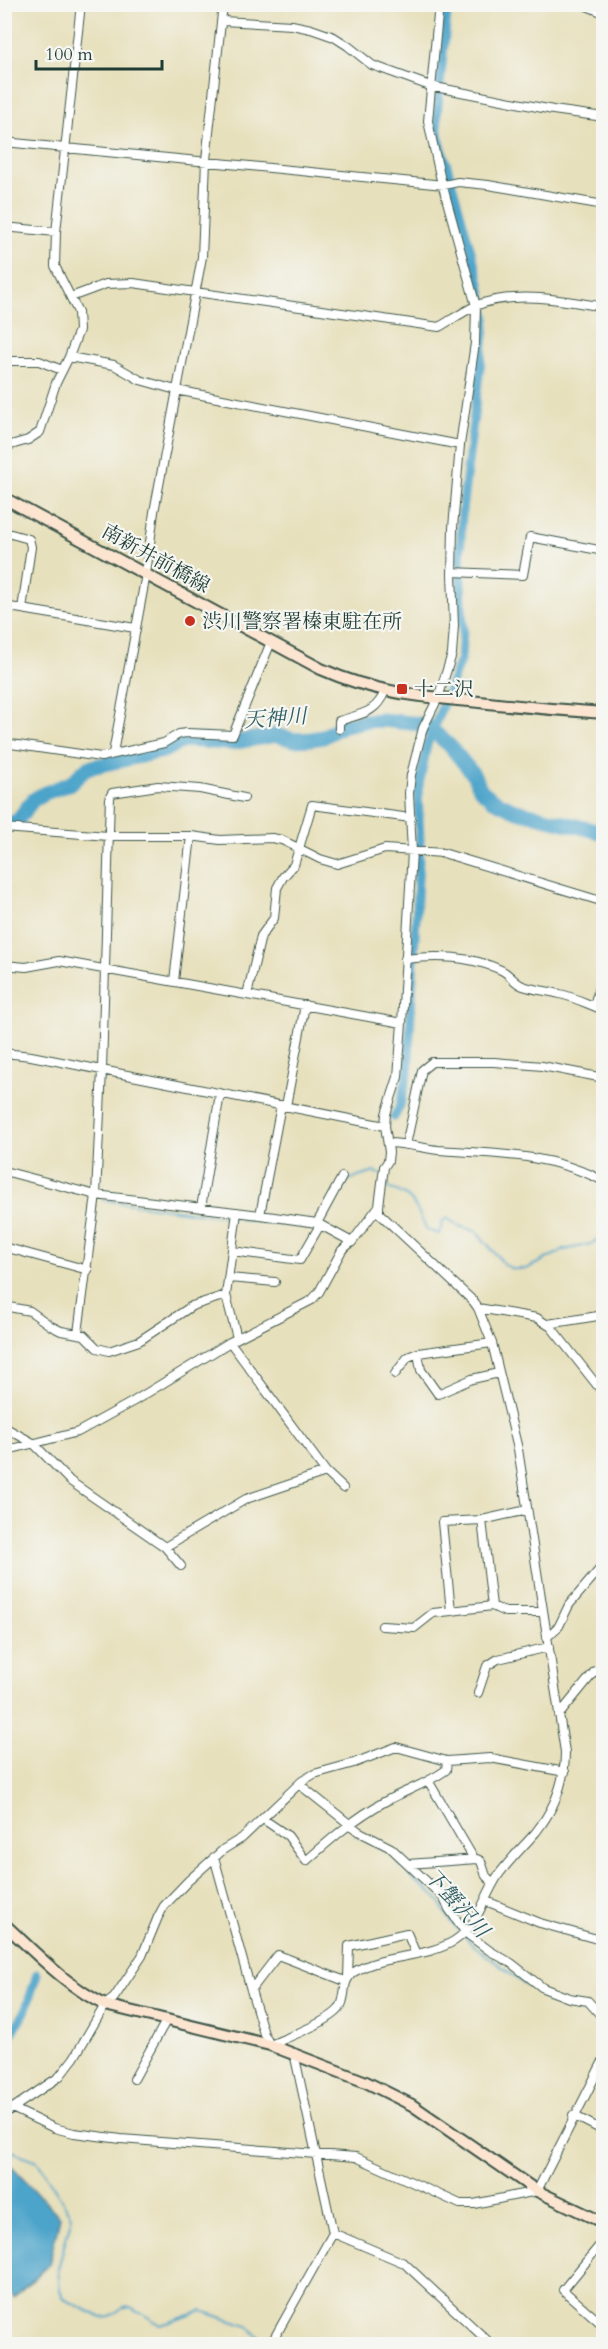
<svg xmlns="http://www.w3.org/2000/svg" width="608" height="2349" font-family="Cardo,'Noto Serif JP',serif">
<rect width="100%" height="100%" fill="#f6f6f2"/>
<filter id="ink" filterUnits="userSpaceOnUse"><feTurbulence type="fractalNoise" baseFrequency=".0167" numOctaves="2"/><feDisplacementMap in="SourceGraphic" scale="12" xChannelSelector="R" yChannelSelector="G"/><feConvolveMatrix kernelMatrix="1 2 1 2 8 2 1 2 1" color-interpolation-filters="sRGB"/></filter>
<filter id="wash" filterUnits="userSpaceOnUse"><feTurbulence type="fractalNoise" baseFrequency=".008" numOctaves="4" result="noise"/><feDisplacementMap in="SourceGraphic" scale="24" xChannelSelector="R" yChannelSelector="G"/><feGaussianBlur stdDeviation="1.35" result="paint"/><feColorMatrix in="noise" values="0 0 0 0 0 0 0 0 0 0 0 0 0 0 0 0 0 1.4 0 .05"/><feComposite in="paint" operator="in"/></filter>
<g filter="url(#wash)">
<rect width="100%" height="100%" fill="#e7e0bc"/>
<path fill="#4da4ca" stroke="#36707f" stroke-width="1.5" d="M4 2159 60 2217 49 2264 14 2298 5 2288Z"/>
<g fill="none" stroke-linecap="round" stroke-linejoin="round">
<path stroke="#4da4ca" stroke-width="2" d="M385 1180 390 1189C415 1195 416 1209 427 1230L439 1234 443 1221 447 1218 458 1226 476 1231 504 1264 512 1269H526L564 1250 591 1244 604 1234
M103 1200 234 1218
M240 1219 314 1228
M321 1223 325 1220 348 1180 375 1172 380 1174
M355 1835 389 1852 413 1879 437 1898 452 1923 472 1944 524 1984 533 1987 544 1997 598 2016
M4 2148 37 2161 72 2216 58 2269 60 2290 64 2299 102 2318 110 2317 124 2308 131 2307 161 2325 202 2311 247 2326 268 2344"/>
<path stroke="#4da4ca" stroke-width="9" d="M394 1117 400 1106 408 1072 420 839 418 791 427 745 461 658 463 630 460 560 462 511 486 319 480 283 438 134 437 114 448 4
M4 2046 25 2012 37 1974"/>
<path stroke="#4da4ca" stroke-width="15" d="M4 822 12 823 17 821 33 800 45 793 71 783 87 768 163 751 180 742 188 740 230 743 276 735 294 740 311 739 323 737 343 725 365 721 382 720 420 724 430 728 450 746 473 774 481 790 493 800 517 811 604 833"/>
</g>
</g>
<g filter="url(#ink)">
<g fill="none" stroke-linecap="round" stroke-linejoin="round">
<defs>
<path id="street" d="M582 4 604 13
M222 21 292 25 311 29 334 37 348 46 372 65 430 86 553 110 604 117
M4 142C151 155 297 172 444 185L458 182 488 185 604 205
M4 227 56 232
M71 297 106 284 133 283 439 327C451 320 463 312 475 306 515 290 563 300 604 307
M69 357 114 365 140 380 176 390 460 445
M4 361H39L62 370
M4 447 28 440 40 432 56 383 69 357 79 330 78 312 55 266 56 232 81 4
M4 532 29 539 31 547 22 609
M452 572 523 575 530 537 604 551
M4 606 135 628
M339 729V721C360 714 376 714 385 691
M4 743 101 757 164 743 179 734 187 733 233 735 271 642
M113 753 146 574 154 512 202 257 206 160 223 4
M4 828 108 836H191L174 981
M191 836 220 840 272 838 282 840 320 859 337 864 385 849 443 853 604 902
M405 959C437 955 471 956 501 970 510 974 514 983 523 986 535 990 547 991 560 994 574 997 589 1005 604 1010
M4 965 26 967 59 961 402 1023
M247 995 261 936 274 918 277 888 283 877 294 865 312 805 411 818
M594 1006 604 968
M4 1053 31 1056 385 1126
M286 1106 305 1005
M388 1143C405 1143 421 1148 438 1150 497 1154 549 1153 604 1181
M406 1145 422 1070 432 1062H494L542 1066 604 1078
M4 1171 96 1195 260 1215 317 1223 352 1242
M201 1208 220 1094
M237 1212 226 1295 237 1338
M260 1215 281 1105
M317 1223 342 1177
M4 1247 88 1270
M232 1251 300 1260 320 1225
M229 1278 275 1282
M4 1306 30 1311 51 1326 61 1331 84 1335 97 1348 109 1351 139 1341 192 1306 226 1295
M478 1308 537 1318 551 1327 604 1394
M548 1324 604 1315
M78 1333 96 1195 102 1070 110 797 112 793 158 786 200 789 244 798
M230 1342 326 1472 343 1488
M418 1353 421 1370 438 1394 472 1379 499 1373
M395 1374 408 1357 418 1353 492 1343
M4 1427 33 1443 70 1481 165 1547 181 1566
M4 1451 78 1432 134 1401 230 1342 312 1300 319 1292 342 1250 352 1242 379 1206
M527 1510 482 1520 492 1606 505 1612H543
M482 1520 442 1522 451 1611 492 1606
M165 1547 246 1499 326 1472
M382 1626 414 1628 433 1613 451 1611
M547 1637 559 1626 569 1605 604 1564
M478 1693 487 1666 498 1659 549 1647
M559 1715 595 1671
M429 1782 474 1859
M299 1784 358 1831 391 1848 443 1897 449 1909 466 1933 490 1951 511 1963 543 1988 569 1998 588 2001 604 2019
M263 1819 288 1836 306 1861C331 1839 355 1818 384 1802 406 1790 425 1785 446 1770L447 1761
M214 1857 251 1990 264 2034 270 2045C286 2038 329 2022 339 2009 348 1997 340 1981 354 1972 383 1954 424 1959 454 1941 478 1926 483 1899 497 1877 508 1861 523 1847 536 1832 554 1809 565 1781 565 1752L518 1449 492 1343 478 1308 473 1301 379 1213V1206L384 1167 388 1161 389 1152 385 1126 386 1114 398 1077 402 1023 412 852 409 793 411 775 423 728 438 698 452 654 454 626 452 574 453 528 460 445 475 343 476 306 440 176 428 121 439 4
M408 1864 477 1859 481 1861 486 1876 493 1883
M486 1901 540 1923 604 1941
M348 1978 349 1946 407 1933 416 1954
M251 1990 278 1955 345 1981
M134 2079 167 2019
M14 2109 54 2128 74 2133 121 2139 356 2157 460 2204H474L537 2191 604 2059
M4 2114 59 2077 74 2058 105 2005 114 1998 142 1956 158 1917 164 1906 188 1881 224 1849 242 1838 302 1781 314 1774 354 1763 396 1747 447 1761 490 1758 565 1772
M573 2115 604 2131
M333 2233 404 2263 491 2344
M604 2240 563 2290 604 2326
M271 2344 333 2233 294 2053"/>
<path id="secondary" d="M4 498 321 669C373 692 414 696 470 701 514 706 559 710 604 713
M4 1924C36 1953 66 1986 105 2005L270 2045 366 2082 412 2105 537 2191 604 2223"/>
</defs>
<use href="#street" stroke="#3d5548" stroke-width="10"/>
<use href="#secondary" stroke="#3d5548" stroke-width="14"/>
<use href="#street" stroke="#fff" stroke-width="8"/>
<use href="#secondary" stroke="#fce5d0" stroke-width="10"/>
</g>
</g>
<g fill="#c8321e" stroke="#f6f6f2" stroke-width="2">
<circle cx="190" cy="621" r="6"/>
<rect x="396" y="683" width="12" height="12" rx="3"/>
</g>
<g text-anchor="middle" stroke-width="4.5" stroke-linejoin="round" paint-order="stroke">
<g font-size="20" fill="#1f3d34" stroke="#f6f6f2">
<text transform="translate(156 558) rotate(29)" y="7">南新井前橋線</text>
</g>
<g font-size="20" fill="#1f3d34" stroke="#f6f6f2" text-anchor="start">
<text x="202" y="628">渋川警察署榛東駐在所</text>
<text x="414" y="696">十二沢</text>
</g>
<g font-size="21" font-style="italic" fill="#2d5c61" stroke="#f6f6f2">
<text transform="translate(275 718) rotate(-4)" y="7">天神川</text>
<text transform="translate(457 1903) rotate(48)" y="7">下蟹沢川</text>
</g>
</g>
<rect width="608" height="2349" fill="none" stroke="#f6f6f2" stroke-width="24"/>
<path d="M36 60v9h126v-9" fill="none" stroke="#1f3d34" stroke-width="3"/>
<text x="45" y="60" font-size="18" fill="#1f3d34" stroke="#f6f6f2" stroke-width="4.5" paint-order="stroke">100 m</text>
</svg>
